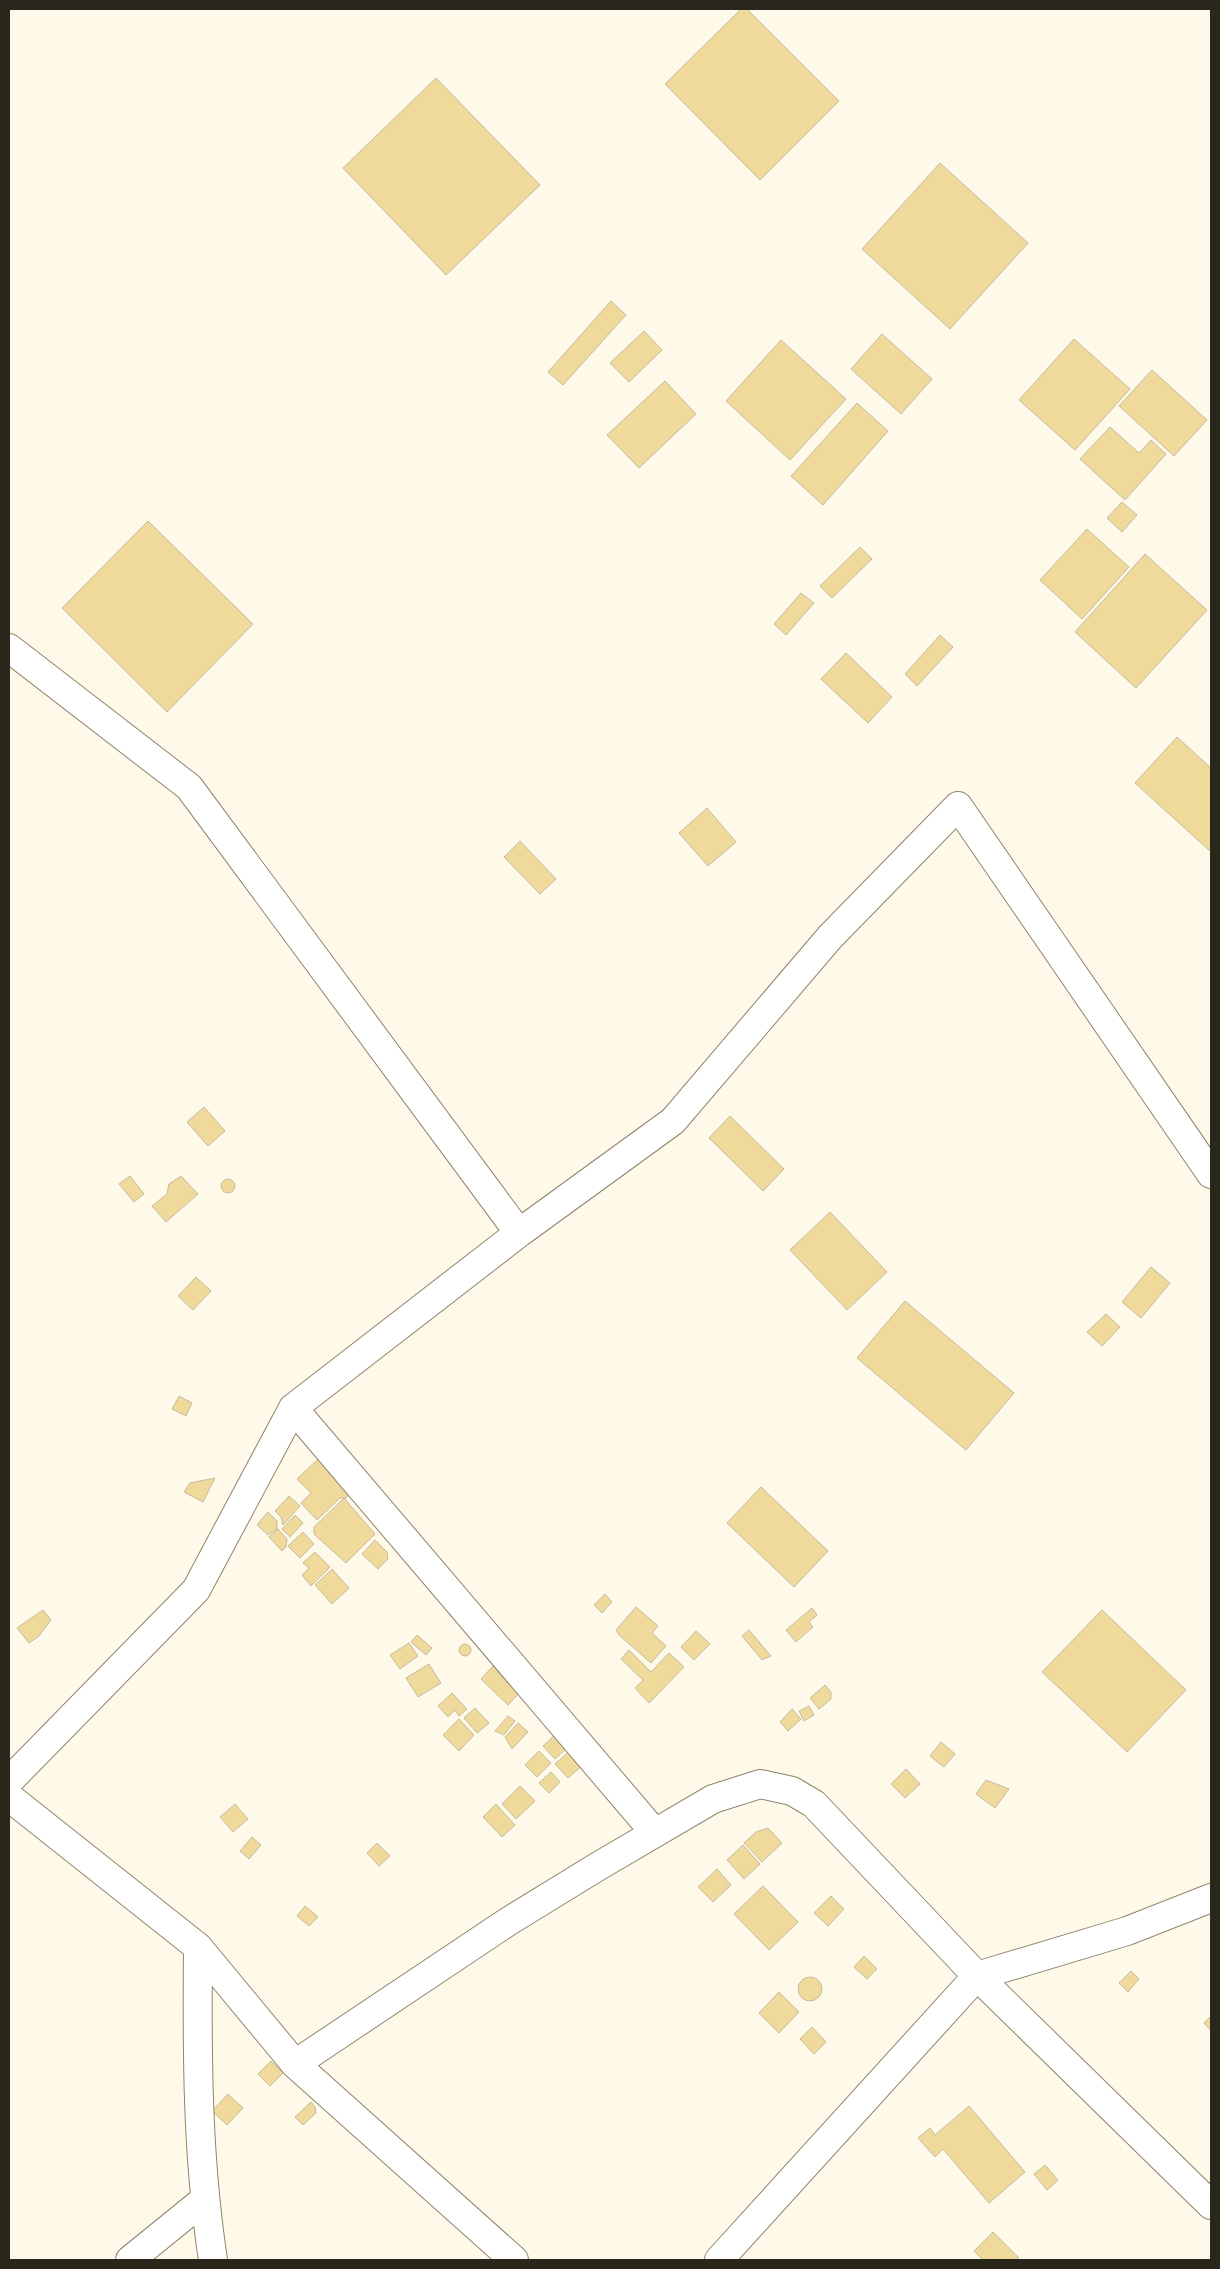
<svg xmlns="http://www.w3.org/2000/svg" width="1220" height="2269" font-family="Spectral,serif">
<rect width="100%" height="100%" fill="#fff9e9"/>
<path fill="#f0da9b" stroke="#c4bba1" d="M741 9H747L839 101 760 180 665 84Z
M436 78 540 185 446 275 343 168Z
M940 163 1028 243 950 329 862 249Z
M611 301 626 315 563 385 548 372Z
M644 331 662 350 629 382 610 363Z
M882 334 932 379 901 414 851 369Z
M1074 339 1130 389 1075 450 1019 400Z
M781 340 846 399 790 460 726 401Z
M1152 370 1207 420 1174 456 1119 406Z
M665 381 696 414 639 468 607 435Z
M857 403 888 431 823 505 791 476Z
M1110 427 1139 453 1151 440 1166 454 1125 500 1080 459Z
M1122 502 1137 515 1122 532 1107 518Z
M148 521 253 624 167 712 62 608Z
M1087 529 1129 567 1082 619 1040 580Z
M860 547 872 559 832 598 820 586Z
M1145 554 1207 610 1136 688 1075 632Z
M801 593 814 603 786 635 774 624Z
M940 635 953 647 917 686 905 674Z
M846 653 892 697 868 723 821 679Z
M1177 737 1211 768V852L1135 783Z
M707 808 736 842 708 866 679 833Z
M520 841 556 879 540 894 504 857Z
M204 1107 225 1131 208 1146 187 1122Z
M730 1116 784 1169 763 1191 709 1138Z
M130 1176 144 1194 134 1202 119 1184Z
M181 1176 198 1194 166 1222 152 1206 167 1194 169 1184Z
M221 1186a7 7 0 1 1 14 0a7 7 0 1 1-14 0Z
M830 1212 887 1272 847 1310 790 1250Z
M1151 1267 1170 1283 1141 1318 1122 1302Z
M196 1277 211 1291 193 1310 178 1296Z
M905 1301 1014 1393 966 1450 857 1358Z
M1106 1314 1120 1327 1102 1346 1087 1332Z
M179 1396 192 1403 186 1416 172 1409Z
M318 1459 351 1492 346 1498H340L317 1520 301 1503 311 1493 297 1479Z
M215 1478 203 1502 184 1492 190 1483Z
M761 1487 828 1551 794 1587 727 1523Z
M289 1496 300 1506 283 1525 281 1517 275 1511Z
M344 1498 375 1534 346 1563 314 1534V1527Z
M268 1512 277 1521V1529L268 1535 257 1525Z
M295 1515 303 1523 290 1537 282 1529Z
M278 1529 287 1539 286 1547 282 1551 269 1537Z
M303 1532 314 1544 300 1558 288 1546Z
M375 1540 387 1552 388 1559 378 1569 362 1554Z
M315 1552 330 1567 311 1586 302 1575 309 1568 303 1563Z
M332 1569 349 1588 332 1604 315 1585Z
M605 1594 612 1602 602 1613 594 1605Z
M636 1607 658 1626 652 1633 666 1646 651 1663 620 1636 616 1630Z
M812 1608 817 1615 809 1622 813 1627 796 1642 786 1630Z
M43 1610 51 1620 39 1636 29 1643 17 1628Z
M1102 1610 1186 1690 1127 1752 1042 1672Z
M749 1630 771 1656 762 1660 742 1636Z
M696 1631 710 1644 694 1660 681 1647Z
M417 1635 432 1648 426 1655 411 1642Z
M409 1643 418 1656 400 1669 390 1655Z
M459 1650a6 6 0 1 1 12 0a6 6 0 1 1-12 0Z
M629 1650 651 1672 669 1653 684 1667 649 1703 635 1688 643 1680 621 1659Z
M429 1664 441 1683 418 1697 406 1678Z
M493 1666 520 1692 508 1705 481 1679Z
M825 1685 831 1692V1699L819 1709 810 1698Z
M452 1693 467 1709 459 1716 455 1710 448 1717 438 1706Z
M809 1706 814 1715 804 1721 799 1711Z
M475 1708 489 1723 477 1733 464 1718Z
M792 1709 801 1719 788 1731 780 1722Z
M508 1716 515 1721 504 1735 495 1731Z
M459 1719 474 1735 459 1751 443 1735Z
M518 1723 528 1732 512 1749 505 1737Z
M558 1732 570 1745 555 1759 543 1746Z
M941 1742 955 1754 944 1767 930 1756Z
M573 1748 586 1762 568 1778 555 1764Z
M539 1751 551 1763 537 1777 525 1765Z
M906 1769 920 1784 905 1798 891 1784Z
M551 1772 560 1782 549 1793 539 1783Z
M986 1780 1009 1789 995 1808 976 1794Z
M520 1786 535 1801 516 1819 502 1804Z
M235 1804 248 1819 233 1832 220 1817Z
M496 1804 515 1825 502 1837 483 1817Z
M768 1828 782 1843 762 1862 744 1843 756 1832Z
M252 1837 261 1845 249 1859 240 1851Z
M377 1843 390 1856 379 1866 367 1853Z
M743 1845 760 1864 744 1879 727 1860Z
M717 1869 731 1885 713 1902 698 1887Z
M763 1886 798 1922 769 1950 734 1914Z
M831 1896 844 1909 828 1926 814 1913Z
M305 1906 318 1917 309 1926 297 1916Z
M864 1956 877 1969 867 1979 854 1967Z
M1131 1971 1139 1979 1128 1992 1119 1983Z
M798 1989a12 12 0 1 1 24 0a12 12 0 1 1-24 0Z
M779 1992 799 2012 779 2033 759 2013Z
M1211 2016V2031L1204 2023Z
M812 2027 826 2042 814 2054 800 2039Z
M271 2061 283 2073 270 2086 258 2074Z
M228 2094 243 2108 227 2125 212 2111Z
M311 2102 315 2107 316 2113 303 2125 295 2117Z
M969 2106 1025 2172 989 2203 943 2149 935 2157 918 2138 930 2128 935 2135Z
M1045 2165 1058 2180 1047 2190 1034 2174Z
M993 2232 1018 2257V2260H983L974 2251Z"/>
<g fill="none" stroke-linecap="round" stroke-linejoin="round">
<defs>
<path id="minor" d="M9 648 189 787 519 1233
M293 1408 655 1833
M9 1781 196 1590 293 1408 519 1233 673 1121 830 937 958 806 1211 1174
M9 1797 198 1947 295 2064 514 2260
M198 1947C197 2053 197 2155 213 2260
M295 2064 509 1921 597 1867 713 1799 760 1784 792 1791 814 1804 977 1976 1211 2205
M130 2260 204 2200
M719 2260 977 1976 1127 1931 1211 1898"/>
</defs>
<use href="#minor" stroke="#8e856c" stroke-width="30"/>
<use href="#minor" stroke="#fff" stroke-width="28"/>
</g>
<rect width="1220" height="2269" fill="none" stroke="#29261b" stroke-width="20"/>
</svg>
